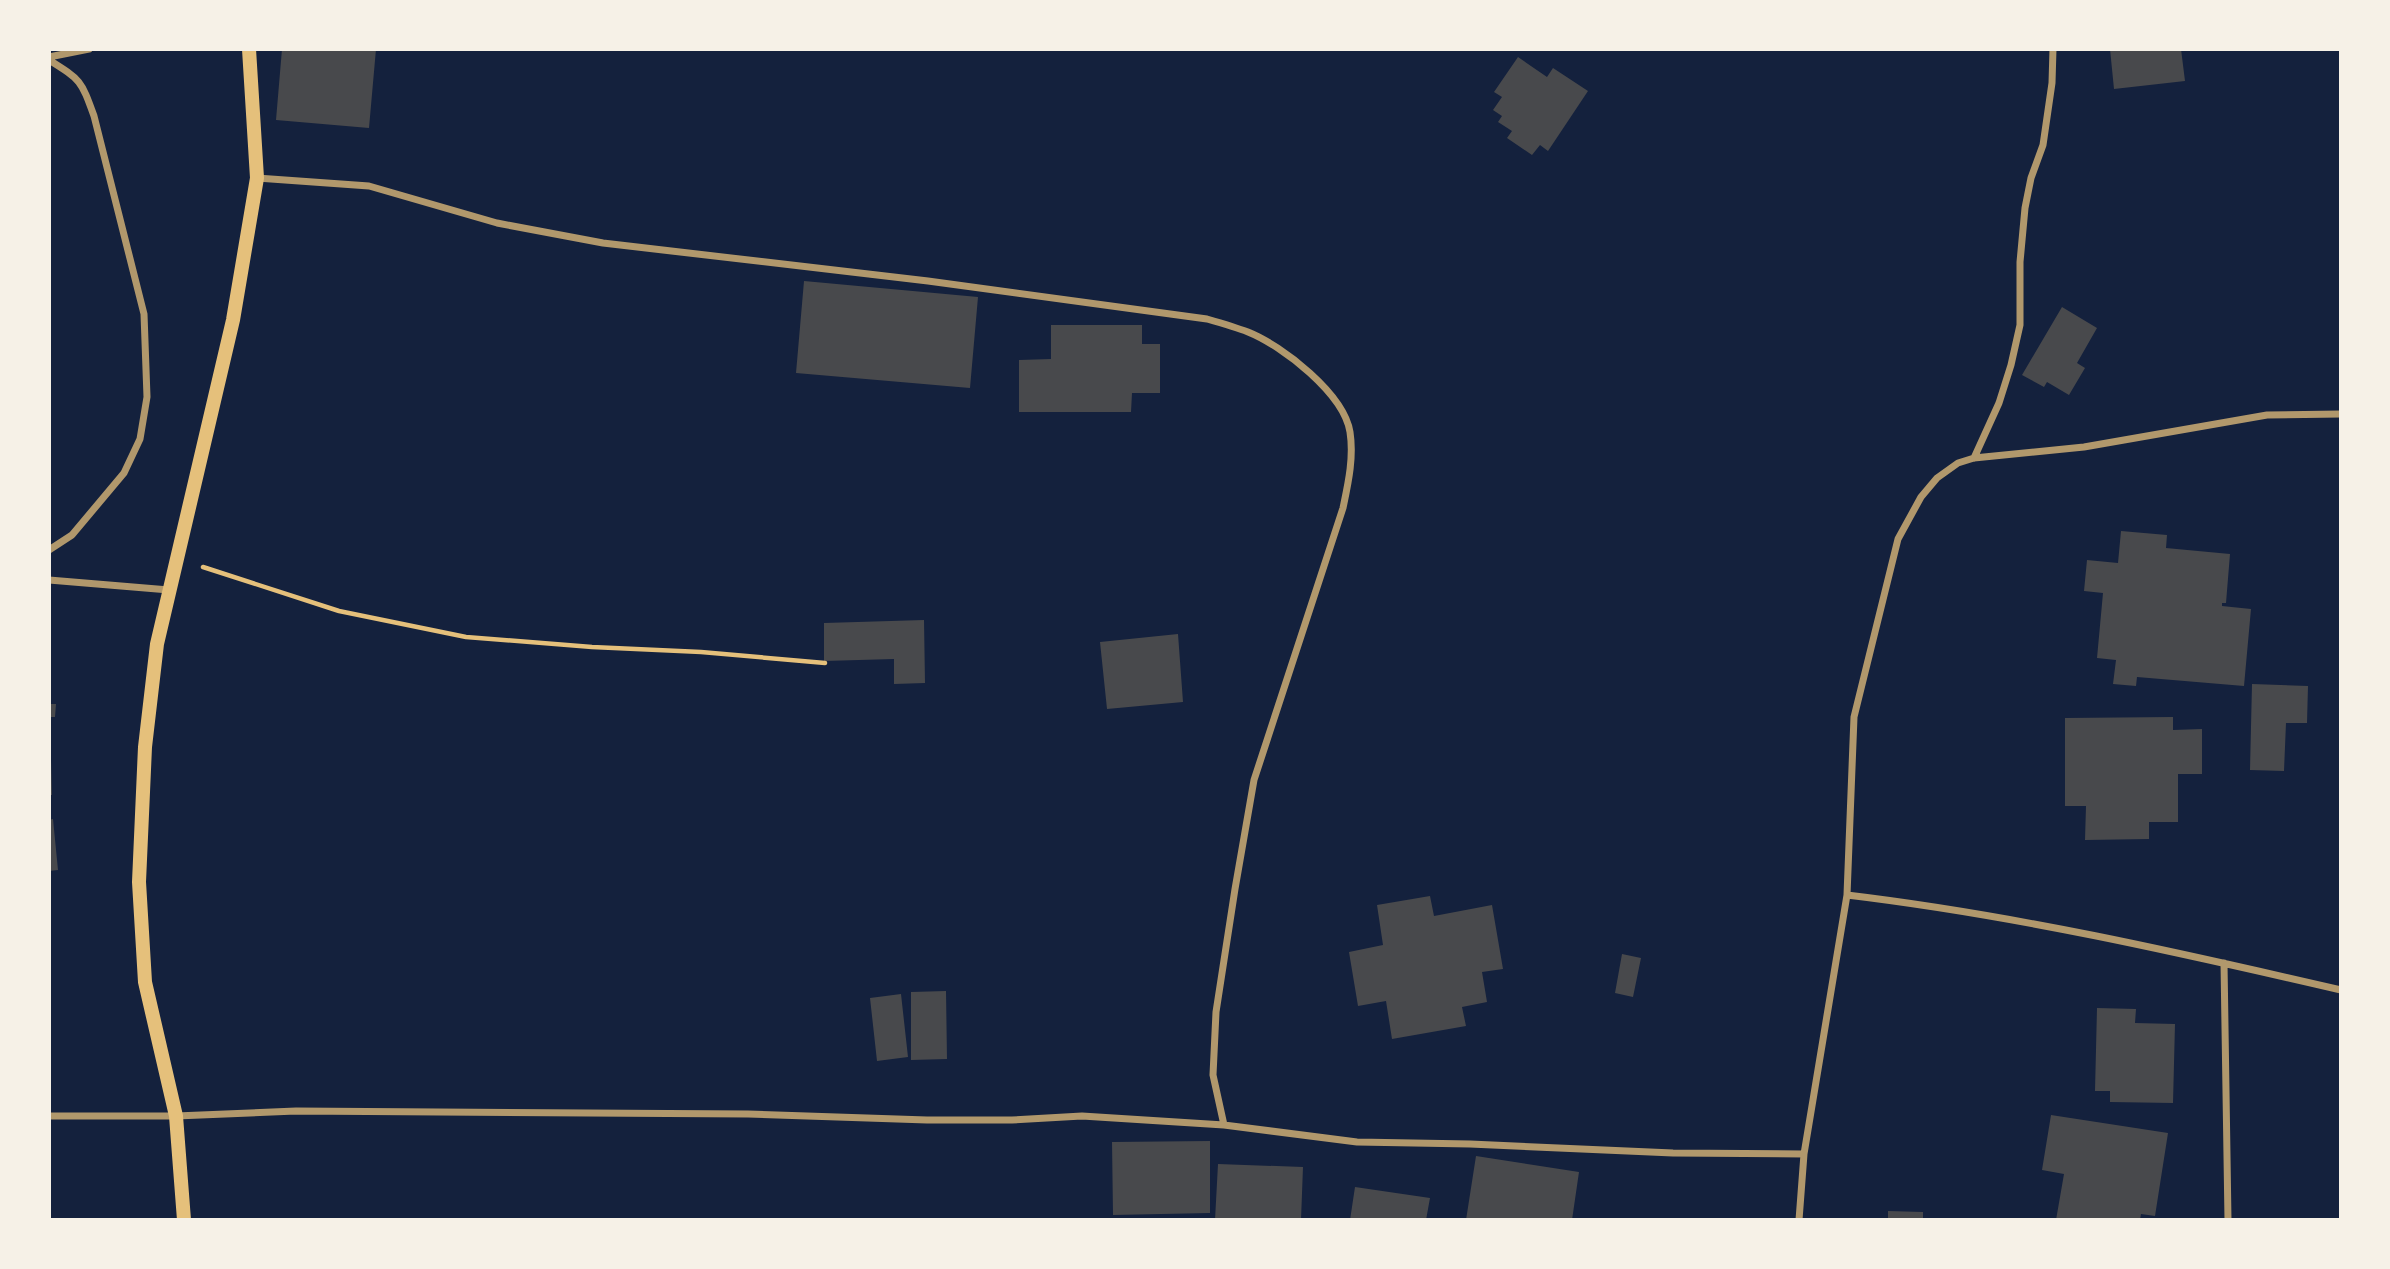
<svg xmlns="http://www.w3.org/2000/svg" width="2390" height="1269" font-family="Jost,sans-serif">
<rect width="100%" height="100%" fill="#14213d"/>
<path fill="#48494c" d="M282 49H376L369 128 276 120Z
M2110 49H2181L2185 81 2114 89Z
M1518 57 1547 77 1553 68 1588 91 1548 151 1540 145 1532 155 1507 138 1512 131 1498 122 1502 116 1493 110 1502 97 1494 92Z
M804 281 978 297 970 388 796 373Z
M2062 307 2097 328 2077 363 2085 368 2069 395 2047 382 2044 387 2022 375Z
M1051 325H1142V344H1160V393H1132L1131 412H1019V360L1051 359Z
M2121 531 2167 535 2166 548 2230 554 2226 603H2222V606L2251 609 2244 686 2137 677 2136 686 2113 684 2116 660 2097 658 2103 593 2084 591 2087 560 2118 563Z
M924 620 925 683 894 684V659L824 661V623Z
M1178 634 1183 702 1107 709 1100 642Z
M2252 684 2308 686 2307 723H2286L2284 771 2250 770Z
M49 704H56L55 717H49Z
M2173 717V730L2202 729V774H2178V822H2149V839L2085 840 2086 806H2065V718Z
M49 759H51L52 795H49Z
M53 819 58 870 49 871V820Z
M1430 896 1434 916 1492 905 1503 969 1482 972 1487 1002 1462 1007 1466 1026 1392 1039 1386 1001 1358 1006 1349 952 1383 945 1377 905Z
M1622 954 1641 958 1633 997 1615 993Z
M946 991 947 1059 911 1060V992Z
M901 994 908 1057 877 1061 870 998Z
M2097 1008 2136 1009 2135 1023 2175 1024 2173 1103 2110 1102V1091H2095Z
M2051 1115 2168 1133 2155 1216 2141 1214 2140 1220H2056L2064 1174 2042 1170Z
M1210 1141V1213L1113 1215 1112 1142Z
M1476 1156 1579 1172 1572 1220H1466Z
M1218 1164 1303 1167 1301 1220H1215Z
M1355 1187 1430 1198 1426 1220H1350Z
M1888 1211 1923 1212V1220H1888Z"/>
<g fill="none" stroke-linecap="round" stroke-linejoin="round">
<path stroke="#e5c07b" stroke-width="4.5" d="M203 567 339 611 466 637 592 647 701 652 825 663"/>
<path stroke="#b1986c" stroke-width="7" d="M49 57 89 49
M49 60C81 80 81 80 94 116L144 314 147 397 140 439 124 473 72 535 49 550
M257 178 369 186 497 223 603 243 928 281 1207 319C1221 323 1235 327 1248 332 1283 346 1344 394 1350 432 1354 458 1348 484 1343 508L1254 780 1235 889 1216 1012 1213 1075 1224 1125
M1974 458 1999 403 2011 365 2020 325V262L2025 208 2031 178 2043 145 2052 83 2053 49
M49 580 169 590
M1847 895C2014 915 2177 952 2341 990
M2224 963 2228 1220
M49 1116H176L296 1111 748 1114 927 1120H1012L1082 1116 1224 1125 1357 1142 1470 1144 1673 1153 1804 1154
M1799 1220 1804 1154 1847 895 1854 717 1898 539 1921 497 1937 478 1958 463 1974 458 2084 447 2267 415 2341 414"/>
<path stroke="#e5c07b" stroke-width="14" d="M184 1220 176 1116 145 982 139 882 145 747 157 644 233 320 257 178 249 49"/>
</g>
<rect width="2390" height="1269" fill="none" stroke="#f6f1e7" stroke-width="102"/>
</svg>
